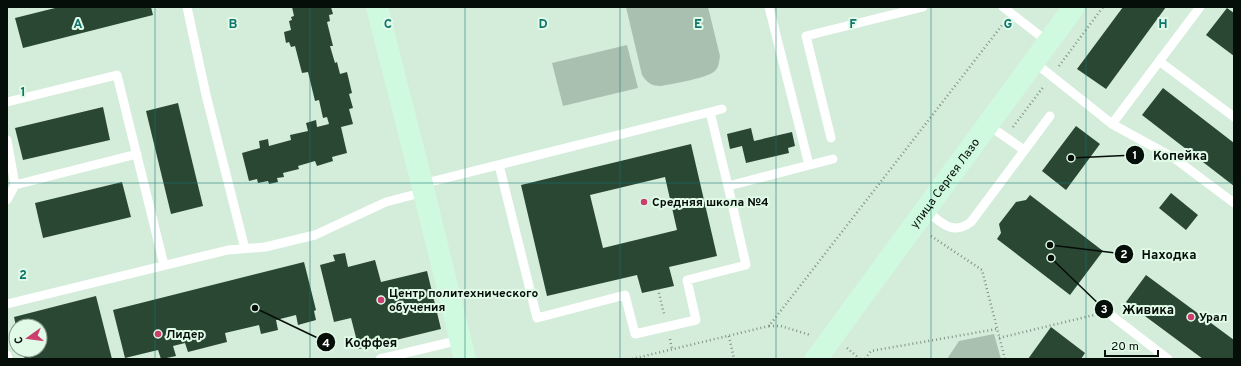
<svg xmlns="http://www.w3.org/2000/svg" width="1241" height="366" font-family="Overpass,sans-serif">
<rect width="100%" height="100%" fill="#d4ecda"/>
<path fill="#a9c0b0" d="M626 7H708L720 56C719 62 719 67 715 71 708 78 672 84 661 86 652 86 647 83 642 75Z
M627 45 638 88 563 106 552 63Z
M994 334 1001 359H947L959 341Z"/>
<path fill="#2a4733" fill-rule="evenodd" d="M59 7H151L153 15 23 48 15 18Z
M292 7H331L333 14 329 15 330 21 327 22 333 46H330L335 63 337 62 340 74 347 72 352 93 349 94 353 108 349 109 353 124 341 127 347 153 332 157 333 161 317 166 315 161 298 166 299 169 283 173 284 177 277 178 278 182 269 184 268 181 258 183 257 179 249 181 242 153 260 148 259 141 268 139 269 146 291 140 290 135 308 131 306 123 316 120 317 127 329 124 327 117 323 118 319 100 315 101 308 72 302 73 295 46 291 47 289 42 286 43 284 32 291 30 289 21 292 20 291 17 294 16Z
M1123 7H1166L1106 89 1077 69Z
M1227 8 1234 13V56L1206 35Z
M1163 88 1234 143V186L1142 115Z
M178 103 203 206 171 214 146 111Z
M103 107 110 140 23 160 15 128Z
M1076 126 1100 144 1066 190 1042 171Z
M751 128 754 141 792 132 795 146 788 148 789 153 746 163 742 146 730 149 727 134Z
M691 144 717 256 669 267 674 286 642 293 637 275 547 296 521 185ZM665 177 677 230 603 248 590 195Z
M122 182 131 217 43 238 35 203Z
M1171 193 1198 215 1186 230 1159 208Z
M1030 195 1103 251 1070 295 997 239 1001 233 999 224 1016 202 1026 200Z
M345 253 348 267 375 260 381 282 427 271 441 329 359 349 351 318 334 322 320 265 335 261 333 255Z
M304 262 316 310 314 311 316 320 298 325 296 315 276 320 278 330 261 334 259 325 225 333 227 342 188 352 185 343 173 346 176 356 162 359H161L158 350 125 358 113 310Z
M1146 275 1234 340V359H1203L1126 302Z
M96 296 112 359H25L22 350H40V326H16L14 317Z
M1051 327 1085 353 1081 359H1028Z"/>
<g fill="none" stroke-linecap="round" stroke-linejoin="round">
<path stroke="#819386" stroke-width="2.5" stroke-dasharray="1 3" stroke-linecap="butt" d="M1059 66 1103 7
M1013 127 1044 86
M931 236 982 270 1005 359
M658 289 664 314
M769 326H781L810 335
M729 336 734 359
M999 338 1094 315
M670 339 672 349
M847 348 860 359
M632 359 769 326 1003 24
M865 359 871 351 997 329"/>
<path stroke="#fff" stroke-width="9" d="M187 7 206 95 245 249
M769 7 809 165
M1003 7 1048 42
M1159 61 1234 117
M1034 62 1112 124 1174 158 1234 203
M7 102 117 75 164 265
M1112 124 1200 7
M988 125 1024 150
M831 138 806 36 923 7
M7 140 15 185 7 200
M499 165 537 318 625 295 635 334 696 320 687 280 746 265 728 186 710 112
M422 184 722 109
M15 185 137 154
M728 186 833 159
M925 210C941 221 951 237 971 222L1050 116
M7 304 228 250 265 247 315 235 386 202 424 192
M1107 312 1168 359
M7 355 8 359
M380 359 460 340"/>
<g stroke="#cffae0" stroke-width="22">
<path d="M377 7 422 184 465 359"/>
<path id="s1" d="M816 359 1074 7"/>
</g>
</g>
<path fill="none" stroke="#0f766e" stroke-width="1" stroke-opacity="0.55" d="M155 7V359M310 7V359M465 7V359M620 7V359M776 7V359M931 7V359M1086 7V359M7 183H1234"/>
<g fill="#cb3f6f" stroke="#e1fae7" stroke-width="1.5">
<circle cx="644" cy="202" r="4"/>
<circle cx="381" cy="300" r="4"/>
<circle cx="1191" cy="317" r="4"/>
<circle cx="158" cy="334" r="4"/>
</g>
<g text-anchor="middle" stroke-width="4" stroke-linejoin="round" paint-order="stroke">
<g font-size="12" fill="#060e09" stroke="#e1fae7">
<text dy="4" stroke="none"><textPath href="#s1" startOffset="218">улица Сергея Лазо</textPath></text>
</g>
<g font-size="12" font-weight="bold" fill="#060e09" stroke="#e1fae7" text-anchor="start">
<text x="652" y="206">Средняя школа №4</text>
<text x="389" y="297">Центр политехнического<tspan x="389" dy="14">обучения</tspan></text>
<text x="1199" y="321">Урал</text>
<text x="166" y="338">Лидер</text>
</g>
</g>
<g font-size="13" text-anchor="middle" font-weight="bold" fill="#0f766e" stroke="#e1fae7" stroke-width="4" stroke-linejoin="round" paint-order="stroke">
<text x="78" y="28">A</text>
<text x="233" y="28">B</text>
<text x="388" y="28">C</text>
<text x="543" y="28">D</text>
<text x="698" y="28">E</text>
<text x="853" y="28">F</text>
<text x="1008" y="28">G</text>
<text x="1163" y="28">H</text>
<text x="23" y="96">1</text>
<text x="23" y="279">2</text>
</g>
<path fill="none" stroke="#060e09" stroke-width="1.5" d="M1071 158L1135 155M1050 245L1124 254M1051 258L1104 309M255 308L326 342"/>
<g fill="#060e09" stroke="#e1fae7" stroke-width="1.5">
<circle cx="1071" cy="158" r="4"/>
<circle cx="1050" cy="245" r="4"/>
<circle cx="1051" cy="258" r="4"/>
<circle cx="255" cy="308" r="4"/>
<circle cx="1135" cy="155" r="10"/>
<circle cx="1124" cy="254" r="10"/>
<circle cx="1104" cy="309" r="10"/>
<circle cx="326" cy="342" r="10"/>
</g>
<g font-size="12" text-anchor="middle" font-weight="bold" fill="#fff">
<text x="1135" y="159">1</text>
<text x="1124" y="258">2</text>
<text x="1104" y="313">3</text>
<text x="326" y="347">4</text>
</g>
<g font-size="13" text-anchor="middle" font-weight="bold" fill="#060e09" stroke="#e1fae7" stroke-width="4" stroke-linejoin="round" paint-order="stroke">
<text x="1180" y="160">Копейка</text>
<text x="1169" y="259">Находка</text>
<text x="1148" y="314">Живика</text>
<text x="371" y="347">Коффея</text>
</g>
<rect width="1241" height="366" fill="none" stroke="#060e09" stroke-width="16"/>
<g transform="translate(28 338) rotate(256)"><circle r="19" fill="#e1fae7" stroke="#899c8e"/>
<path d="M0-3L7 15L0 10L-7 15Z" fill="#cb3f6f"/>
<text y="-6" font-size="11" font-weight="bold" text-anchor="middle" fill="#060e09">С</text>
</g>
<path d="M1105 350v6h53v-6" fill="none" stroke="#060e09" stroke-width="2"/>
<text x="1111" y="350" font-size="12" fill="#060e09" stroke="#e1fae7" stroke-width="3" paint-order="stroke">20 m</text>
</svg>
